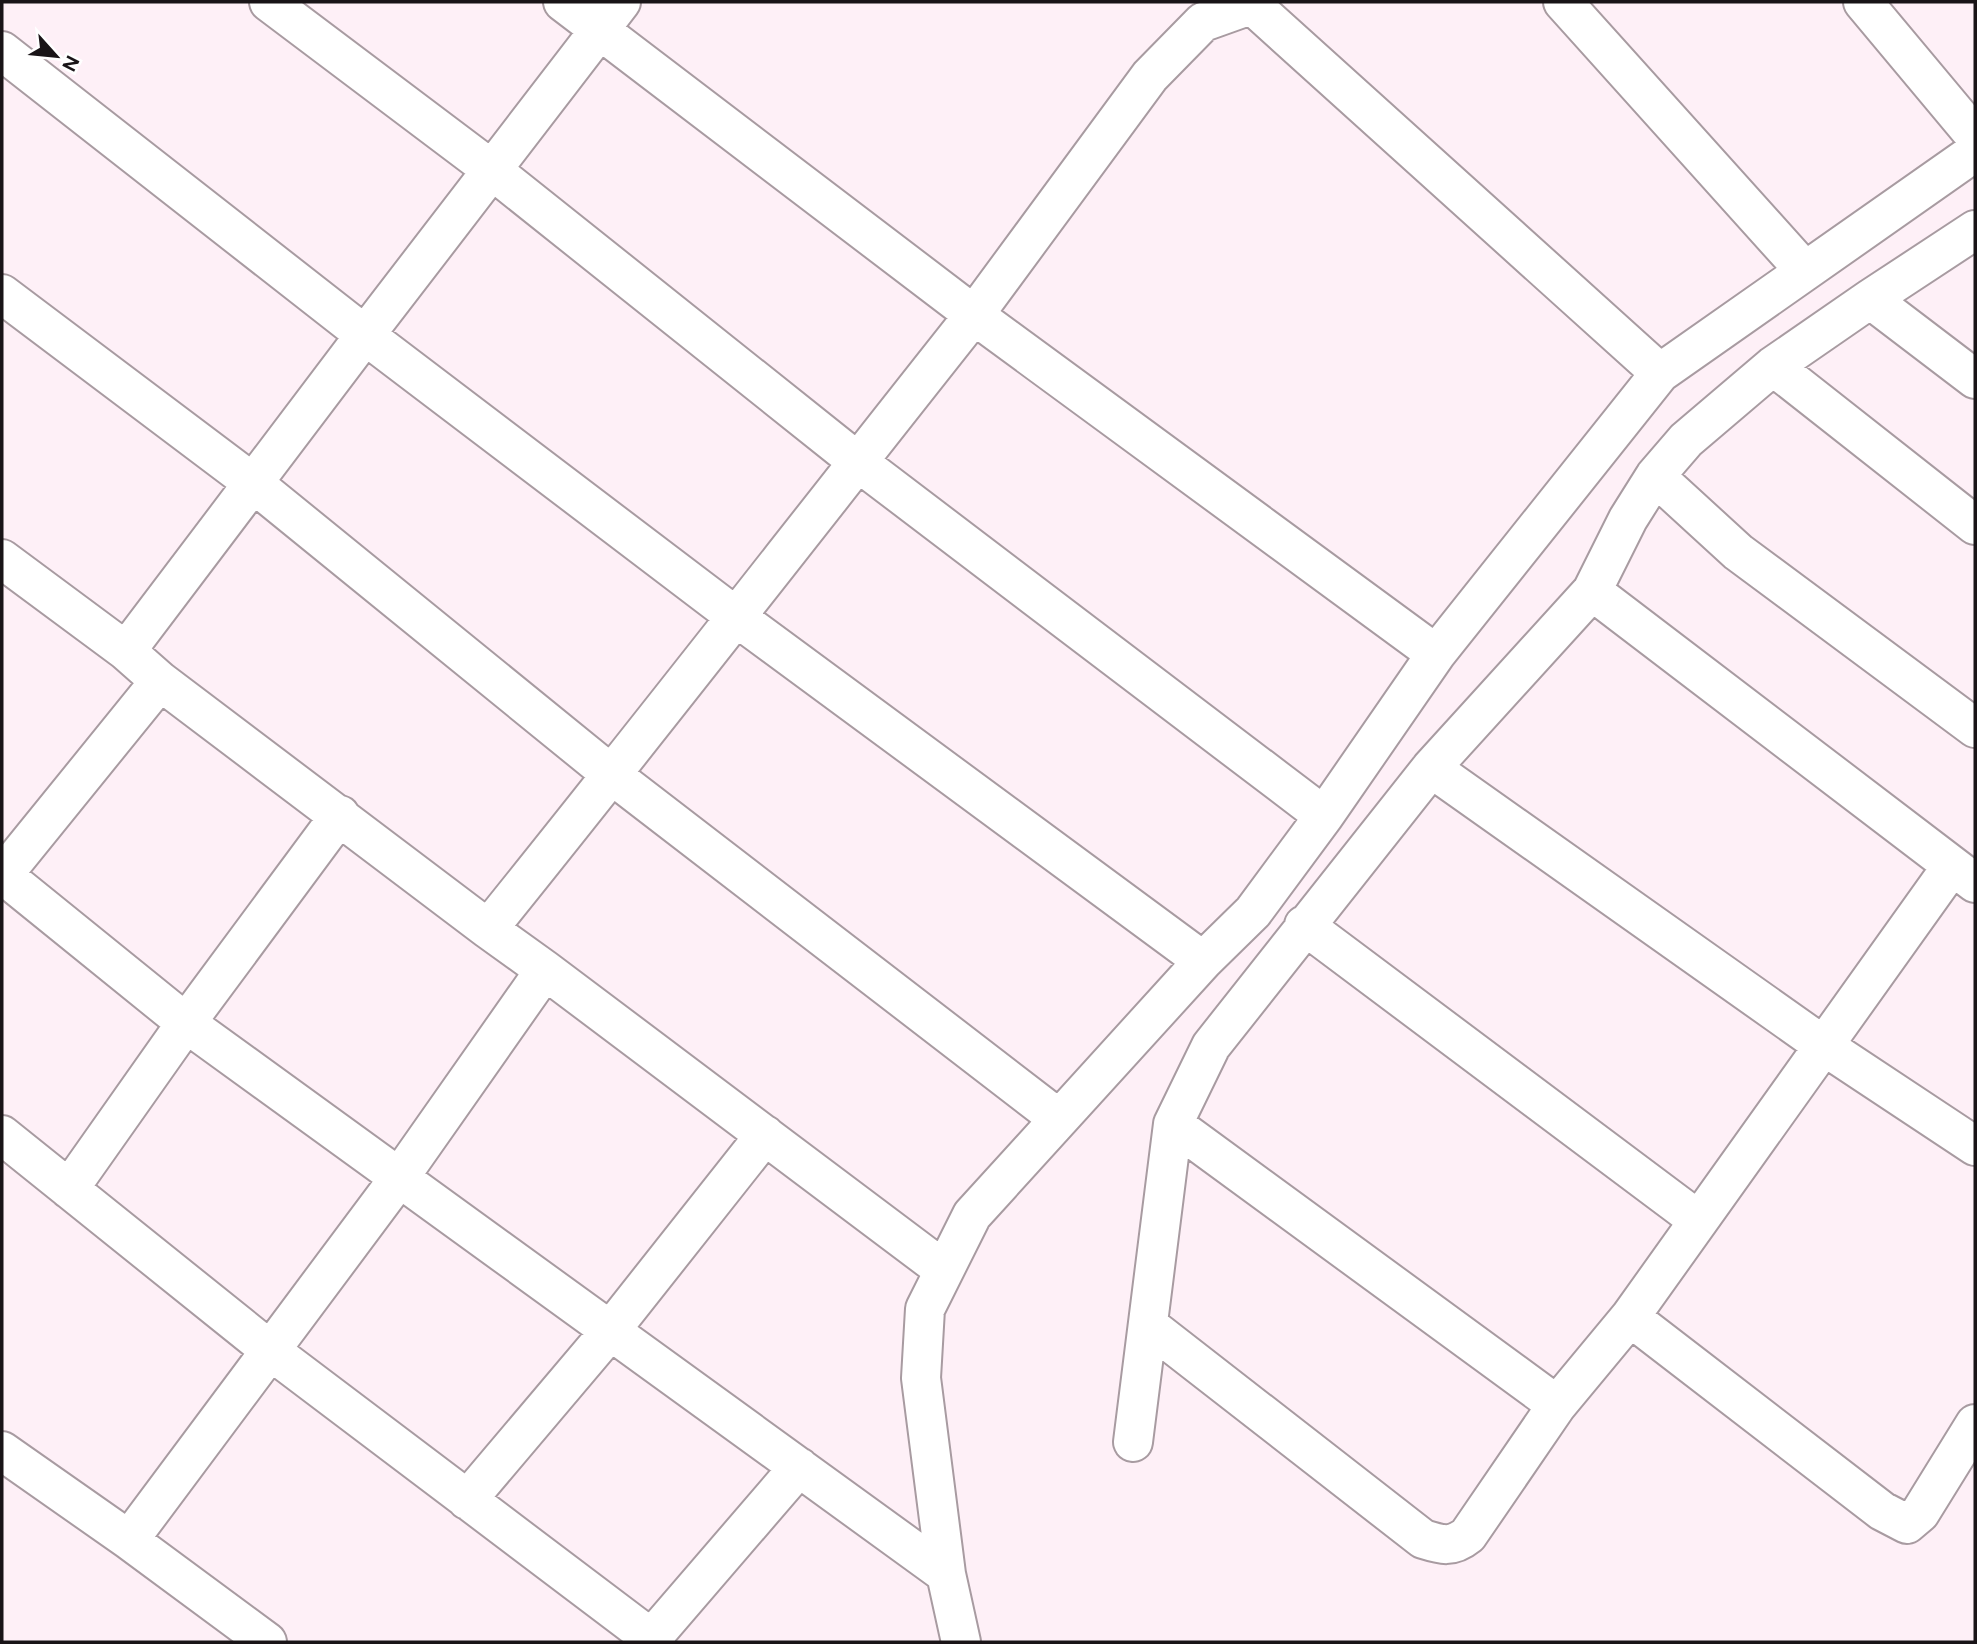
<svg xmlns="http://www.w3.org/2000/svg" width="1977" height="1644" font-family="Figtree,sans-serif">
<rect width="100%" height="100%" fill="#fef0f7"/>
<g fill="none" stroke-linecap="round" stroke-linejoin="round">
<defs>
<path id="street" d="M269 2 492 170 858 462 1324 816
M563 2 974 315 1150 76 1203 22 1259 2
M1563 2 1805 271
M1863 2 1975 136
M1251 4 1660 373
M2 51 365 335 621 2
M2 294 253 483 612 775 1059 1119
M1870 299 1975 379
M1773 366 1975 525
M1655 476 1738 552 1975 728
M2 559 126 651
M1592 591 1975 883
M160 681 488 929
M1431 768 1824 1046 1975 1146
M2 874 186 1023 946 1574
M2 876 160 681 126 651 365 335 735 616 1203 961
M1304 925 1698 1220
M545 970 944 1270
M1173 1124 1557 1405
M2 1135 271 1351 656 1642
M69 1189 186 1023 340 815
M1630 1317 1952 866
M1148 1325 1423 1539C1442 1545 1452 1548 1468 1535L1557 1405 1630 1317 1882 1511 1907 1524 1920 1513 1975 1424
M1133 1442 1173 1124 1211 1046 1431 768 1592 591 1628 519 1655 476 1686 440 1773 366 1870 299 1975 230
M2 1451 129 1540 267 1642
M467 1500 610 1331 765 1135
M129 1540 399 1178 545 970 488 929C652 726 812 519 974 315L1436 654
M651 1639 799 1467
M961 1642 946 1574 921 1378 925 1309 972 1215 1203 961 1253 912 1324 816 1436 654 1660 373 1975 152"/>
</defs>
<use href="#street" stroke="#a89ba1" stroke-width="42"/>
<use href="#street" stroke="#fff" stroke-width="38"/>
</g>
<rect width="1977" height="1644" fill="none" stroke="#191417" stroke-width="7"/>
<g transform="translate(56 56) rotate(117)" stroke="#ffffff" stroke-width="5" paint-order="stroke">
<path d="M0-5L12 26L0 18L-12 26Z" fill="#191417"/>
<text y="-10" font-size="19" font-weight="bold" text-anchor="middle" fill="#191417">N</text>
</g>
</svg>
